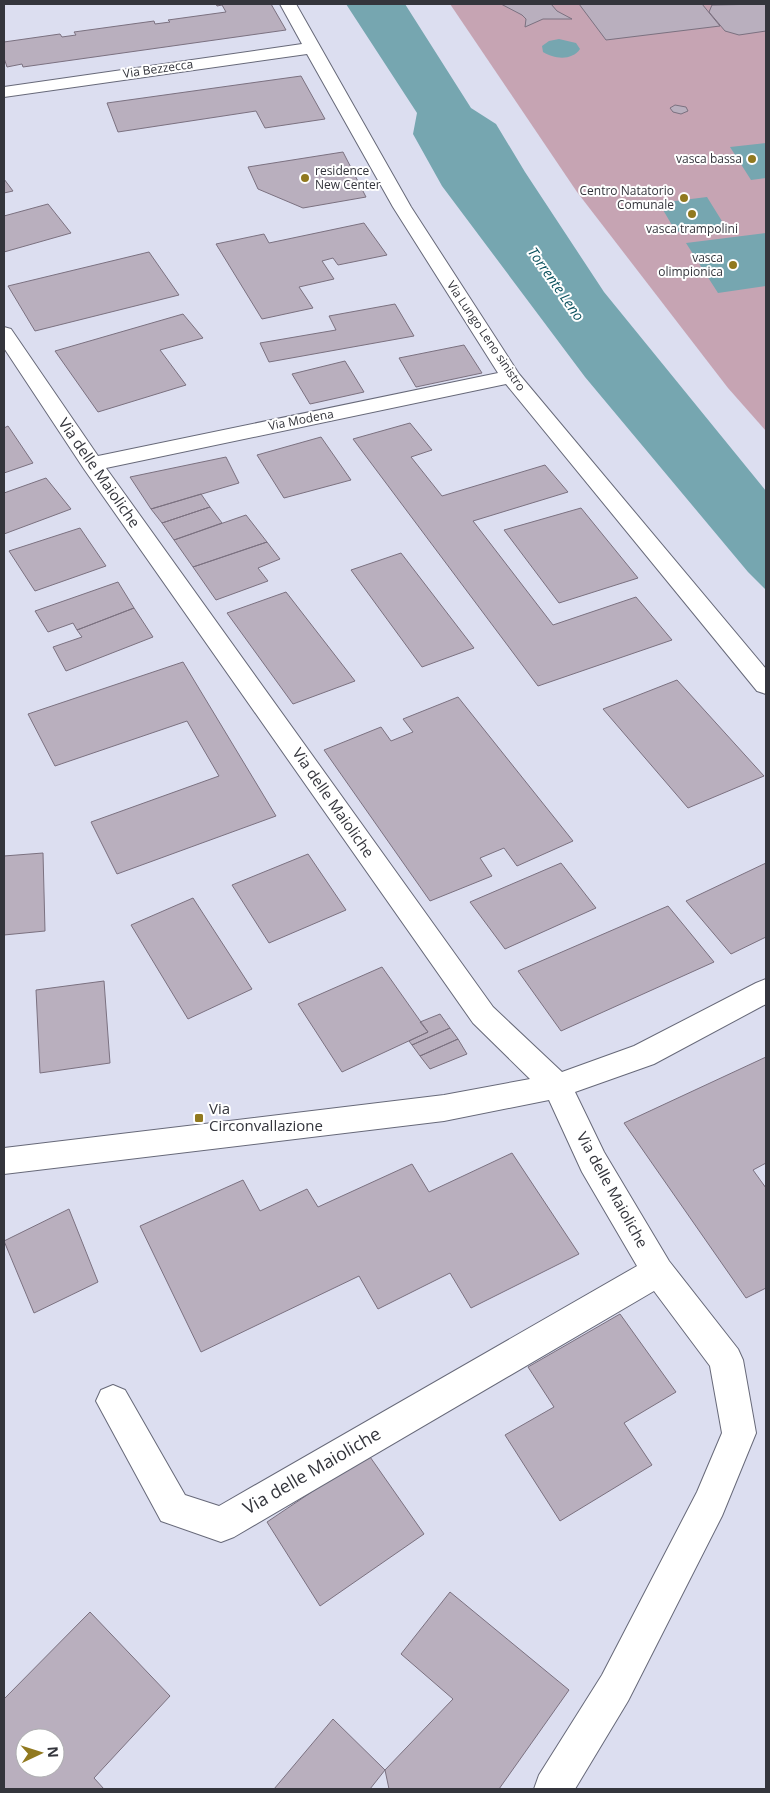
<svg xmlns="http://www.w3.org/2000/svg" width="770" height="1793" font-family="'Open Sans',sans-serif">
<rect width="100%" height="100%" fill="#dcdef0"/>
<path fill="#c6a4b3" d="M450 4H766V431L728 388 577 192Z"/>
<path fill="#76a6b0" d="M346 4H405L471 108 496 124 525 172 604 292 766 491V590L748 572 585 377 442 186 413 134 417 113Z
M559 39 576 43 580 49C572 61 554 59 543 52L542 46 549 41Z
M766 143V178L751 180 730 147Z
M707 197 725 226 676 232 659 203Z
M766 233V286L718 293 686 243Z"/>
<path fill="#b9afbe" stroke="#7b7180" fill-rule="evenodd" d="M216 4H271L286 30 23 67 22 64 7 67 4 58V42L60 34 62 37 76 35 74 32 154 21 155 24 170 22 168 20 226 12 222 5 217 6Z
M501 4H551L557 11 572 19H543L525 27 526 19 522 15Z
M579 4H702L720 26 606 40Z
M766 4V31L739 35 725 31 709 12 712 5Z
M301 76 325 119 265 128 256 111 118 132 107 103Z
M675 105 686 107 688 111 681 114 673 112 670 108Z
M343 152 366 197 303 208 258 189 248 167Z
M4 179 13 191 4 193Z
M48 204 71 233 4 252V216Z
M364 223 387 255 338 265 333 258 322 261 334 279 299 287 313 308 262 319 216 244 264 234 269 243Z
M149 252 179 295 35 331 8 286Z
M395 304 414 336 269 362 260 343 336 330 329 316Z
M183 314 203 338 160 350 186 385 98 412 55 351Z
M464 345 482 373 416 387 399 358Z
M345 361 364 392 310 404 292 374Z
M410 423 432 450 411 457 442 496 545 465 568 492 473 521 553 625 636 597 672 640 538 686 353 439Z
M8 426 33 463 4 473V428Z
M321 437 351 480 284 498 257 455Z
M226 457 239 483 151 509 130 477Z
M46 478 71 509 4 534V493Z
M201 494 210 507 162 523 151 509Z
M210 507 222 523 174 540 162 523Z
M581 508 638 578 559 603 504 530Z
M246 515 267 542 193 567 174 540Z
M80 528 106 566 35 591 9 551Z
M267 542 280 559 258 568 268 581 216 600 193 567Z
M401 553 474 648 422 667 351 570Z
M118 582 134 608 77 630 73 623 48 632 35 611Z
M286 592 355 681 293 704 227 613Z
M134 608 153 637 66 671 53 647 82 637 77 630Z
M183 662 276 816 117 874 91 822 219 776 187 721 55 766 28 714Z
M677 680 764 776 688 808 603 709Z
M458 697 573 841 517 866 504 848 480 858 492 876 430 901 324 750 381 727 391 741 413 732 403 719Z
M43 853 45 931 4 935V856Z
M308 854 346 910 269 943 232 885Z
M561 863 596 908 505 949 470 902Z
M766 863V937L731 954 686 901Z
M193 898 252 989 188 1019 131 925Z
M668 906 714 962 561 1031 518 971Z
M382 967 428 1032 342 1072 298 1004Z
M104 981 110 1063 40 1073 36 990Z
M440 1014 450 1028 412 1045 409 1041 428 1032 420 1022Z
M450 1028 458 1039 420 1056 412 1045Z
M458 1039 467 1054 430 1069 420 1056Z
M766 1057V1163L753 1170 766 1188V1288L746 1298 624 1123Z
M512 1153 579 1254 471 1308 450 1273 378 1309 359 1276 201 1352 140 1226 243 1180 260 1211 307 1189 318 1207 412 1164 429 1192Z
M69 1209 98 1282 34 1313 4 1241Z
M620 1314 676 1392 624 1423 652 1465 560 1521 505 1435 554 1407 528 1367Z
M368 1454 424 1534 320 1606 267 1522Z
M450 1592 569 1690 499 1789H389L385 1770 453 1699 401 1654Z
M90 1612 170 1696 94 1778 104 1789H4V1699ZM25 1738H55V1768H25Z
M333 1719 385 1770 370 1789H274Z"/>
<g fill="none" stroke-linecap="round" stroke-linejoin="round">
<defs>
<path id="minor" d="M280 4H296L411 207 519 374 766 669V694L757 691 506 384 106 468 493 1007 562 1072 634 1046 756 983 766 979V1004L654 1064 575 1092 604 1152 669 1261 738 1349 743 1360 756 1433 722 1516 628 1701 575 1789H534L539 1775 602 1675 697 1492 722 1433 710 1366 654 1291 234 1537 221 1542 161 1521 96 1401 101 1390 113 1385 125 1390 185 1495 219 1506 637 1266 582 1172 549 1100 444 1121 4 1174V1148L444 1095 530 1079 473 1023 84 469 4 348V327L11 329 98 456 498 373 393 207 307 54 4 97V87L302 44Z"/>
</defs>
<use href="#minor" stroke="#676979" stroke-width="2"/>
<use href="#minor" fill="#fff" fill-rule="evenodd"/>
</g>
<g fill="#91791f" stroke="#fff" stroke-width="2">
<circle cx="752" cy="159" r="5"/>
<circle cx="305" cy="178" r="5"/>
<circle cx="684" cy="198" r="5"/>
<circle cx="692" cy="214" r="5"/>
<circle cx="733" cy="265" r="5"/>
<rect x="194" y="1113" width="10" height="10" rx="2.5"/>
</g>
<g text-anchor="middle" stroke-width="4" stroke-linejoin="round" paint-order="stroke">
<g font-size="12" fill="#34353c" stroke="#fff">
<text transform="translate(158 69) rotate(-8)" y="4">Via Bezzecca</text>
<text transform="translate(486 336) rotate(56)" y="4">Via Lungo Leno sinistro</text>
<text transform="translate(301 420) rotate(-11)" y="4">Via Modena</text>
</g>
<g font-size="12" fill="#34353c" stroke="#fff" text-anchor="end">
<text x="742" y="163">vasca bassa</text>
<text x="315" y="175" text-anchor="start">residence<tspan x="315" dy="14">New Center</tspan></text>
<text x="674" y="195">Centro Natatorio<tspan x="674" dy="14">Comunale</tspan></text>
<text x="692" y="233" text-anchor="middle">vasca trampolini</text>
<text x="723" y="262">vasca<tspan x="723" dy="14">olimpionica</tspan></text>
</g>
<g font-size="14" font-style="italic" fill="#0b525e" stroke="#fff">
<text transform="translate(556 284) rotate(55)" y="5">Torrente Leno</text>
</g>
<g font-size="15" fill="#34353c" stroke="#fff">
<text transform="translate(99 473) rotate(55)" y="5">Via delle Maioliche</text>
<text transform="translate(333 803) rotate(55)" y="5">Via delle Maioliche</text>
<text transform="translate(612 1190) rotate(61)" y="5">Via delle Maioliche</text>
</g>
<g font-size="15" fill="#34353c" stroke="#fff" text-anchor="start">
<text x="209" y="1114">Via<tspan x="209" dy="17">Circonvallazione</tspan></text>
</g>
<g font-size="18" fill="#34353c" stroke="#fff">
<text transform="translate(312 1471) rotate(-30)" y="6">Via delle Maioliche</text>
</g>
</g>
<rect width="770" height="1793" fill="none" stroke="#34353c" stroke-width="10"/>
<g transform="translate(40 1753) rotate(86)"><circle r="24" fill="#ffffff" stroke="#aeaeb1"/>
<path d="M0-4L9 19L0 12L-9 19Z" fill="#91791f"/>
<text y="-8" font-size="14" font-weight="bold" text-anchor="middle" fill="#34353c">N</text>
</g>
</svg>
